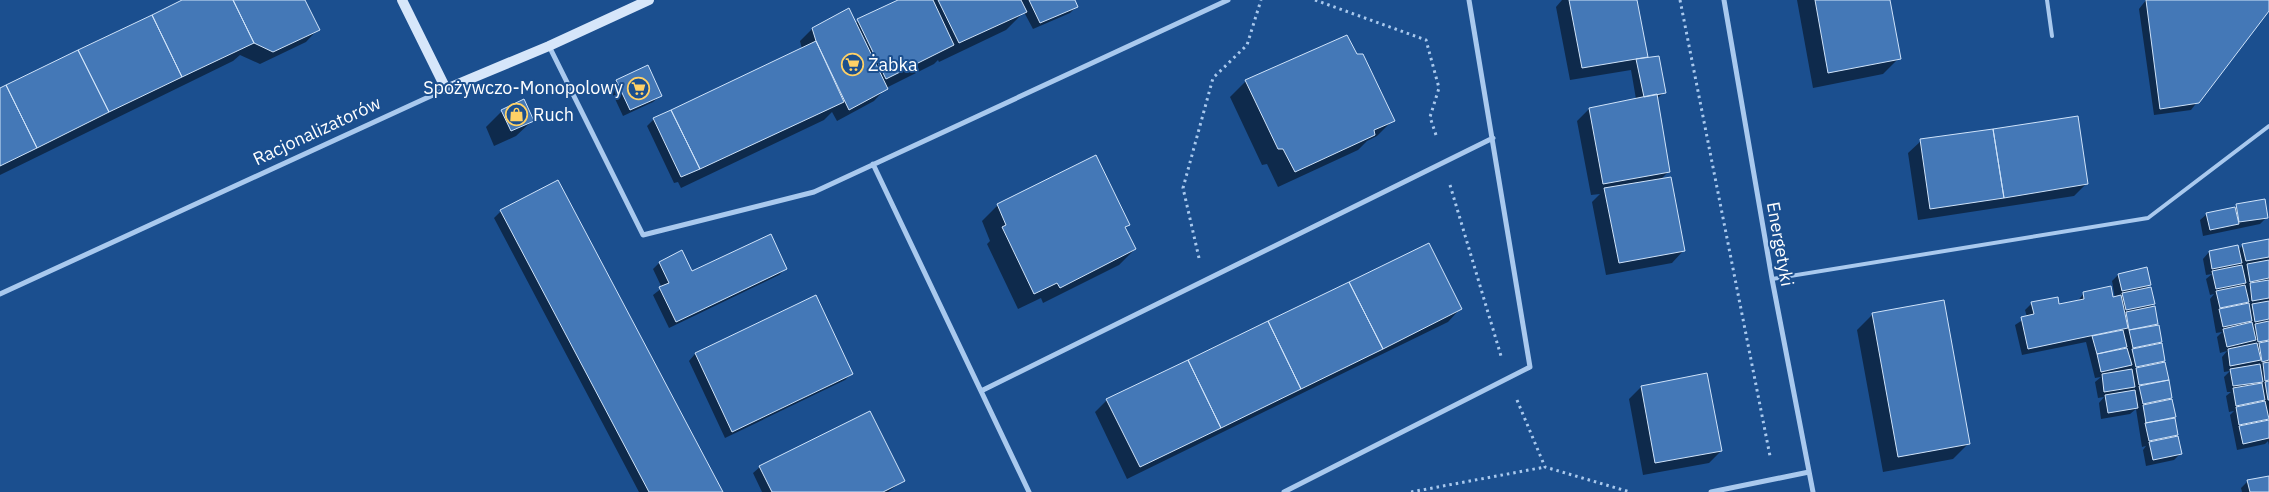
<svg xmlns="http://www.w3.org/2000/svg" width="2269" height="492" font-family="'IBM Plex Sans',sans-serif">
<rect width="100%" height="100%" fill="#1b4f8f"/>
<path fill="#0007" d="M184 0H304L318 29 306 42 260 64 240 55 233 61 0 175V90Z
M901 0H1074L1077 6 1070 13 1033 29 1024 12 1006 30 939 62 938 60 934 64 886 88 874 101 837 121 832 112 824 120 681 188 678 182 674 183 647 126 654 119 802 49 800 41 812 29 849 10 855 23Z
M1562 0H1636L1647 58 1665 92 1656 99 1669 171 1660 180 1684 250 1672 263 1606 275 1592 202 1600 194 1591 195 1577 121 1589 109 1636 99 1631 70 1570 80 1556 7Z
M1797 0H1888L1899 58 1883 74 1813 88Z
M2146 0H2269V8L2191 110 2154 115 2139 9Z
M647 67 660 96 653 102 623 116 610 88 616 81Z
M1246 81 1393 120 1377 136 1367 141 1358 150 1278 187 1267 164 1262 165 1230 97Z
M502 111 532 121 516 136 494 146 486 127Z
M1921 141 2086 184 2074 196 1918 220 1908 153Z
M2264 201 2267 217 2260 224 2203 236 2200 220 2207 214Z
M998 205 1128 225 1124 229 1135 249 1119 265 1043 303 1041 298 1018 309 987 244 990 241 982 221Z
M501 211 722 492H639L494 218Z
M2269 240V445L2268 441 2265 444 2237 450 2230 415 2234 411 2229 412 2226 396 2231 392H2227L2224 377 2230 371 2224 372 2222 357 2227 351 2220 353 2217 337 2222 332 2216 333 2210 299 2214 294 2210 295 2206 279 2212 274 2206 275 2203 259 2209 252 2238 250 2243 245Z
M659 263 692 273 786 268 779 275 669 328 653 295 662 288 653 269Z
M2118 275 2149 285 2144 290 2154 304 2149 308 2157 323 2153 327 2160 342 2156 346 2164 360 2160 364 2164 363 2174 416 2171 420H2174L2180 454 2174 460 2146 466 2143 450 2146 446 2142 447 2136 409 2130 414 2101 419 2099 403 2104 397 2098 398 2095 382 2101 377 2095 378 2086 342 2022 355 2015 325 2027 317 2025 310 2032 303 2058 305 2077 302 2084 293 2115 298 2112 281Z
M815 297 851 374 845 380 725 438 689 361 695 354Z
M1460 309 1448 322 1127 479 1095 412 1107 400Z
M1873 314 1969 443 1953 459 1883 472 1857 330Z
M1641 387 1721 451 1709 463 1643 475 1629 399Z
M760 467 903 481 888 492H762L753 473Z
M2269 477V492H2242L2241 488 2248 481Z"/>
<path fill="#4478b7" stroke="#cfe3fa" d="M182 0H233L254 43 182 77 152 15Z
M233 0H305L320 30 273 52 254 43Z
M898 0H933L954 45 886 79 857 19Z
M938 0H1021L1027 12 959 43Z
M1029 0H1075L1078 7 1040 23Z
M1569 0H1637L1648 57 1582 68Z
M1815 0H1890L1901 59 1828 73Z
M2146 0H2269V11L2199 103 2160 109Z
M849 8 888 89 849 110 816 41 812 28Z
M152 15 182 77 109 112 78 50Z
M1347 35 1357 54H1363L1395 121 1374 130 1375 135 1295 172 1283 149H1278L1245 80Z
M816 41 844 102 700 169 671 110Z
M78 50 109 112 37 148 6 85Z
M1659 56 1666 93 1644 97 1636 59Z
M648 65 662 96 630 110 616 80Z
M6 85 37 148 0 166V88Z
M1657 94 1670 172 1603 184 1589 108Z
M524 99 534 121 511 131 501 110Z
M671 110 700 169 681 177 653 118Z
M2078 116 2088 184 2004 198 1993 129Z
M1993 129 2004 198 1930 209 1920 139Z
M1096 155 1130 225 1125 227 1136 249 1060 288 1057 283 1034 294 1002 227 1006 225 997 204Z
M1671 177 1685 251 1619 263 1604 188Z
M558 180 723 492H649L500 210Z
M2265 199 2268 218 2239 222 2236 204Z
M2235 207 2239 224 2210 230 2206 213Z
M771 234 787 269 676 322 659 287 669 283 659 262 682 250 692 271Z
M2269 239V257L2246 261 2242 244Z
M1429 243 1462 309 1383 349 1349 282Z
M2238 245 2242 263 2212 269 2209 251Z
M2269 260V278L2250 282 2247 264Z
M2242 265 2246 283 2216 289 2212 271Z
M2147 267 2151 285 2122 291 2118 274Z
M2269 280V298L2252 301 2250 283Z
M1349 282 1383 349 1301 389 1268 321Z
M2245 285 2249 302 2220 308 2216 291Z
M2111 286 2113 297 2121 295 2128 328 2028 349 2021 317 2034 314 2031 302 2058 297 2059 304 2084 299 2083 292Z
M2151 287 2155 304 2126 310 2122 293Z
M816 295 853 374 732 432 695 353Z
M1944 300 1970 444 1898 457 1872 313Z
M2269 301V319L2255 322 2252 304Z
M2249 303 2252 321 2223 327 2219 309Z
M2155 306 2158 324 2129 330 2126 312Z
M1268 321 1301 389 1221 428 1188 360Z
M2269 321V340L2258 342 2255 324Z
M2252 322 2256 340 2227 347 2223 329Z
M2159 325 2162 342 2133 348 2129 330Z
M2123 330 2127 347 2097 354 2092 336Z
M2269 341V360L2262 362 2259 343Z
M2162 343 2165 361 2136 367 2132 349Z
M2257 343 2261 360 2230 366 2228 349Z
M2127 348 2132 365 2101 372 2097 354Z
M1188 360 1221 428 1140 467 1106 399Z
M2165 362 2169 380 2139 385 2136 368Z
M2269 362V380L2265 381 2263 363Z
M2260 364 2263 382 2233 386 2230 369Z
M2132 369 2135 387 2104 392 2102 374Z
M1707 373 1722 451 1655 463 1641 386Z
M2169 380 2172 398 2143 404 2139 386Z
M2269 381V400H2268L2265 382Z
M2262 383 2265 400 2236 406 2233 388Z
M2135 390 2138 408 2108 413 2105 395Z
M2172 399 2176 417 2146 423 2143 405Z
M2265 401 2269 419 2239 425 2236 407Z
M870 411 905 481 883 492H772L759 466Z
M2175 418 2178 435 2149 441 2145 423Z
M2269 420V438L2243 444 2239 426Z
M2178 436 2182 454 2153 460 2149 442Z
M2269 476V492H2250L2247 480Z"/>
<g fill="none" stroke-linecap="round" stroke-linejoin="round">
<path stroke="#a9c9ee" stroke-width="3" stroke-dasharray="2.5 4" stroke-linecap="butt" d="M1315 0 1426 40 1439 88 1430 117 1437 138
M1680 0 1770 456
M1450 185 1501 356
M1199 258 1183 188 1213 78 1247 45 1261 0
M1517 400 1545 467 1630 492
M1411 492 1545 467"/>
<path stroke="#a9c9ee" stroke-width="4" d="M2047 0 2052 36
M1772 279 2148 218 2269 126"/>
<path stroke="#a9c9ee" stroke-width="5" d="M1724 0 1772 279 1813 492
M549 46 643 235 814 192 1228 0
M873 164 1029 492
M0 294 446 89
M981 391 1493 138
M1284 492 1530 367 1469 0
M1711 492 1809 472"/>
<path stroke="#d6e6fa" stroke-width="10" d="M402 0 446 89 549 46 649 0"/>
</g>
<defs>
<symbol id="supermarket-ring" viewBox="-11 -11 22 22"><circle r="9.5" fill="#1b4f8f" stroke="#ffd166" stroke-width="1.5"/><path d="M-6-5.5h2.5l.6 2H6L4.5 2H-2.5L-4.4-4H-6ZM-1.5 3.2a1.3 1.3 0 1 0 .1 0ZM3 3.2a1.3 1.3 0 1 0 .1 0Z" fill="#ffd166"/></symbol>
<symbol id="shop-ring" viewBox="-11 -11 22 22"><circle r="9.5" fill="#1b4f8f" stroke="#ffd166" stroke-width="1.5"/><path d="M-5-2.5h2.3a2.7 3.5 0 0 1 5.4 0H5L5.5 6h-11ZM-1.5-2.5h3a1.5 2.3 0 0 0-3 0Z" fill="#ffd166"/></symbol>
</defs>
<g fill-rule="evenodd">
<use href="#supermarket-ring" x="840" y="52" width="25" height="25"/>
<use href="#supermarket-ring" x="626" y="76" width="25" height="25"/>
<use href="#shop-ring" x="504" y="102" width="25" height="25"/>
</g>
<g text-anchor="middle" stroke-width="4" stroke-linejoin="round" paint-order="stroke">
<g font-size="18" fill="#fff" stroke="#1b4f8f" text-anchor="start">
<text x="868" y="71">Żabka</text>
<text x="623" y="94" text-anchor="end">Spożywczo-Monopolowy</text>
<text x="533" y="121">Ruch</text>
</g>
<g font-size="18" fill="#fff" stroke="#1b4f8f">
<text transform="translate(317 131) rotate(-25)" y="6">Racjonalizatorów</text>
<text transform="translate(1780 244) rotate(80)" y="6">Energetyki</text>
</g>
</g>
</svg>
